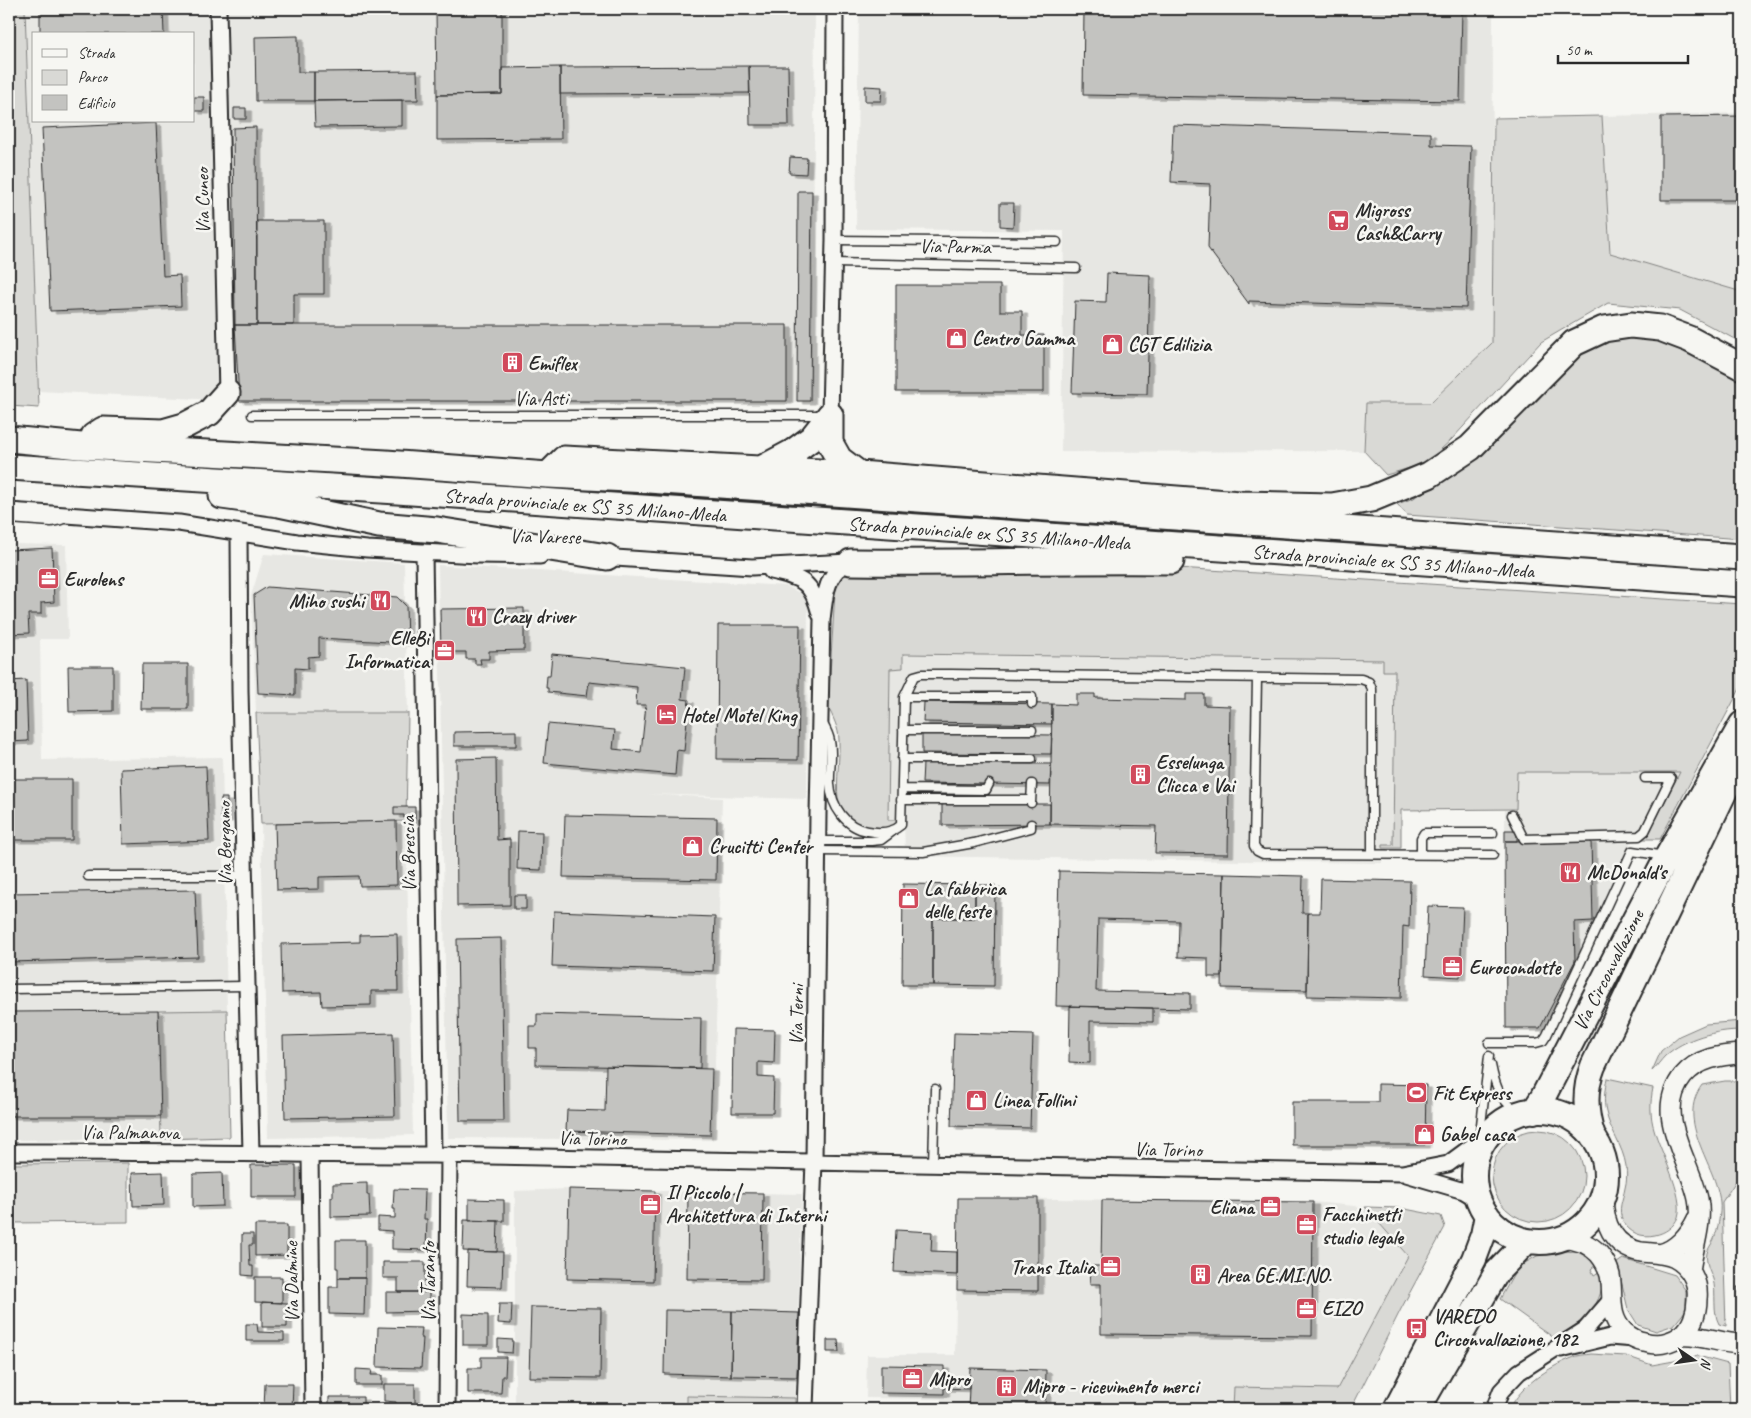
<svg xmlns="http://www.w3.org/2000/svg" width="1751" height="1418" font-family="Caveat,sans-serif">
<defs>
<filter id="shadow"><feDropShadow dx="5.5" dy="3" stdDeviation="0" flood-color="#0004"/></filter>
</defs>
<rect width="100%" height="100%" fill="#f6f6f2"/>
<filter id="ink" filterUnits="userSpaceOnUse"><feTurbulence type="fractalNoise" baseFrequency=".02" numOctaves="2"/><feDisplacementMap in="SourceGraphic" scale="10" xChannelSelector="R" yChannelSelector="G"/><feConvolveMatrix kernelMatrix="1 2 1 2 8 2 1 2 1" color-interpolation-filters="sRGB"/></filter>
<g filter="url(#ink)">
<path fill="#e7e7e3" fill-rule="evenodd" d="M25 9H815L812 402 239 401 38 391ZM34 34H194V121H34Z
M859 9H1493L1492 343 1430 403H1366L1364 451 1061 452 1064 231 856 229Z
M1742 113V292L1610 254 1602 116Z
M9 544 66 545 68 639H40L42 760 222 757 227 1010 158 1012 161 1139 9 1140Z
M264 554 404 563 408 713H256L251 596Z
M438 565 786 586 808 597 807 799 646 794 722 798 713 1140 448 1138Z
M903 654 1383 660 1384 671H1395L1393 846 1383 848 1382 863 905 856 904 820H888L890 668Z
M1516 772H1681L1649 834 1641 839 1631 841 1624 861 1542 1030 1506 1028 1505 810 1516 809Z
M406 821 413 1135 268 1138 261 824Z
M569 1189 802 1194 795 1398 688 1396 687 1409H515V1191Z
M958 1198 1313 1202 1365 1207 1408 1256 1337 1389 1234 1387 1233 1409H942L941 1399 866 1398 867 1355H955Z"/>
<path fill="#d9d9d5" stroke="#828280" d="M9 9H25L39 408 9 406Z
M1602 116 1610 253 1742 292V343L1680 310 1608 303 1541 342 1452 439 1426 463 1386 475 1364 451 1366 403H1430L1492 343 1494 118Z
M1635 337 1661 340 1687 350 1742 378V539L1407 515 1397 504 1414 498 1583 350 1610 340Z
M1178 568 1742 604V685L1660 839H1641L1649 833 1680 772H1517L1516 809 1401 810V848H1383V845H1393L1395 671H1383V660L903 654V668L890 669 888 820H904C899 823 893 827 887 828 867 830 841 820 838 799 836 779 840 759 839 740 839 729 833 717 828 707L835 592C840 576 843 574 859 571Z
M256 713H408L406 821 261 824Z
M227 1010 230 1137 161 1139 158 1011Z
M1742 1021V1030C1716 1030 1685 1038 1665 1056 1661 1060 1657 1066 1652 1071L1661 1051 1679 1036 1706 1024Z
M1607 1078 1653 1088C1650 1102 1650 1116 1654 1129 1660 1151 1685 1196 1678 1217 1674 1227 1665 1233 1655 1235 1642 1238 1629 1233 1623 1221 1617 1209 1623 1200 1625 1188 1627 1181 1627 1173 1626 1166 1623 1146 1610 1131 1606 1112 1603 1101 1605 1089 1607 1078Z
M1725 1081H1742V1172L1722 1202 1726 1326 1719 1324C1712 1311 1717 1294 1713 1279 1710 1271 1705 1262 1707 1253 1708 1248 1712 1244 1714 1239 1718 1228 1721 1214 1720 1202 1716 1164 1675 1122 1702 1085Z
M1492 1176a46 46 0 1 1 92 0a46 46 0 1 1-92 0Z
M128 1163V1222L9 1223V1164Z
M1365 1207 1400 1208 1441 1216 1445 1227 1401 1309 1351 1409H1233L1234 1387 1337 1389 1408 1256Z
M1566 1251 1584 1253 1598 1263 1591 1269 1594 1275 1602 1270C1607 1305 1581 1324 1554 1338L1500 1299 1518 1267 1537 1256Z
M1623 1259 1675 1275 1686 1291V1310L1674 1325 1656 1331 1638 1325 1628 1309 1617 1263Z
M1591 1354 1626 1356 1652 1365 1674 1361 1683 1358 1698 1356 1728 1364 1730 1409H1510C1520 1386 1549 1367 1572 1358 1577 1355 1585 1355 1591 1354Z
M687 1396 795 1398V1409H687Z"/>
<path fill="#c3c3c0" stroke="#2b2b2b" filter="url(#shadow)" d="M40 9H163L164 34H40Z
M436 9H502V94L437 95Z
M1084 9H1462L1460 101 1083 95Z
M298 36V72H314V101H256L255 37Z
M749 66 750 93 560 94V67Z
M749 66H788L789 125H750Z
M560 67 561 139 437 140V95L502 94V68Z
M417 71 418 100 314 101V72Z
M865 86 882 87 881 101H865Z
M194 97H204V111H194Z
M402 100V126L315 127 314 101Z
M234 108H246V119H234Z
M1742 116V200H1661V117Z
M156 123 163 276 180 275 181 306 50 311 42 128Z
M1173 125 1431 133V145L1471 146 1466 308 1249 301V304L1208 248 1210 184 1171 182Z
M256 127 257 325H235L233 128Z
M790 157 807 158 806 174 789 173Z
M798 191H812L810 401H797Z
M1000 203H1014L1013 227 1000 226Z
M257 221H324V294H294V325H257Z
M1107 273 1150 275 1147 394 1072 393 1075 301 1106 302Z
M896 285H1000V311H1022V335H1044V392H896Z
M235 325H787V401H239Z
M52 548 54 602 41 603V614H28L29 633 9 634V550Z
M267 587 397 597 406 606 407 643 319 638V656L308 657V669L295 668V695L258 693 254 595Z
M524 608V650L489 651V659H480L481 664H475V659H466V652H441L440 609Z
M718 625H800L798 760 717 759Z
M552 654 685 667 682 699 689 700 684 751 677 750 675 775 544 763 548 724 615 730 613 749 641 752 646 705H636L637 687 589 682 587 696 548 692V688H546L547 676H550Z
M142 664H188V709H141Z
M68 666H113V711L69 712Z
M26 680 28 741 9 742V681Z
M1076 694H1095V698L1186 700V694H1204V705L1230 706 1228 854 1155 853 1156 826 1050 824 1052 704 1076 705Z
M924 702 1052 704V724L923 722Z
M516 731V746H454V732Z
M922 733 1052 735 1051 754 922 753Z
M496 758 497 840 510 839V905L457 906 456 759Z
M923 763 1051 764 1050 785 922 783Z
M206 766 209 841 123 844 121 769Z
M10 779H72V840H11Z
M221 798H227V819H221Z
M942 804H1050V824L942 825Z
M394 807H415V821H408V818H404V815H394Z
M565 815 717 818 716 880 563 877Z
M396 821 397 885 360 886 359 876 319 877V889L277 890 275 824Z
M1505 830H1517V841H1505Z
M518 831 542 832 541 870 517 869Z
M1505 841H1591L1593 921 1574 922 1575 961 1540 1028H1506Z
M1059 871 1224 874 1222 977H1208V958L1178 957 1179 921 1098 919 1096 991 1190 993V1009L1056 1006Z
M1224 874 1303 876 1302 913H1308L1307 990 1222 988Z
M1321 879 1410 881 1409 927 1403 926 1401 998 1307 996 1308 913H1320Z
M903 884 975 885V918H933V985H902Z
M975 885H995L994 986 933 985V918H975Z
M195 890 198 957 9 962V893Z
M514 895H526V909H514Z
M1428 906 1463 907 1460 977 1425 975Z
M554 911 715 917 713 971 552 966Z
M397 934 398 991H371V1005L322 1006 321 992 282 993 281 944 360 942V935Z
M501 938 504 1121H460L457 939Z
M1070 1006 1153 1008V1022L1090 1021V1063L1069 1062Z
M158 1011 161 1116H9V1012Z
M537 1014 701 1018 700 1068 536 1065V1048H529V1026H537Z
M733 1029 775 1030 774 1063 758 1062V1077L774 1078 773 1113H732Z
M393 1033 395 1116 285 1118 283 1036Z
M954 1033 1033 1035 1030 1128 951 1126Z
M606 1066 712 1069 710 1135 566 1131 567 1110 605 1111Z
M1378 1084 1426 1085 1425 1145H1292V1102H1378Z
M251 1165H296V1197H251Z
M163 1172 164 1205 133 1206 132 1173Z
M222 1173 223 1206 193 1207V1174Z
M367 1183V1195H369L370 1216 331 1217V1197H333V1184Z
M394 1189 425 1190 424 1219H427L426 1250 392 1249V1231L378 1230V1217L395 1218V1209H393Z
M569 1189 655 1191 653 1281 567 1279Z
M688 1192 763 1193 762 1280 687 1279Z
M958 1198H1038V1291L957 1290Z
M469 1199 504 1200V1221H469Z
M1102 1200 1313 1202 1312 1336 1101 1334V1284H1090L1091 1266H1101Z
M464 1220 498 1221 497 1252 463 1251Z
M255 1225H287V1255L255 1256Z
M896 1230 932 1232 931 1251 957 1252V1275L894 1272Z
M242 1234H253V1245H249L250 1266H253V1276L242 1275Z
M336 1240H365V1278H338V1268H336Z
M468 1251 503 1252 502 1287 467 1286Z
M383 1262H425V1292H398V1278H383Z
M255 1277H282V1303L255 1302Z
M338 1278H365L364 1315 329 1314V1287H338Z
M1737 1287H1742V1313H1740Z
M386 1292H429V1311L386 1312Z
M262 1302 287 1303V1327H262Z
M499 1304H512L511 1324 498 1323Z
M531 1307 601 1308 600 1378 529 1377Z
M665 1310 732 1311 731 1376 664 1374Z
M732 1311 799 1313 797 1377 731 1376Z
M463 1314 488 1315V1345H463Z
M246 1324H257L258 1332 284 1333V1341H246Z
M378 1327 422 1328 421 1338H423L421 1368 377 1367Z
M498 1339 513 1340 512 1353 498 1352Z
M827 1340H838L839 1352H827Z
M481 1357H506L505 1376H502L501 1393H468V1368H481Z
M881 1365 944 1366V1394L881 1393Z
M970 1368 1046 1370 1045 1409H968Z
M356 1369 372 1370 371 1375H382V1385H356Z
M944 1382 969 1383V1389L943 1388Z
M265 1384H293L292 1409H264Z
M384 1384H415V1409H396V1402L384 1401Z
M329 1397H363V1404H365V1409H329Z"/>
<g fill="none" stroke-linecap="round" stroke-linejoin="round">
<defs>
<path id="service" d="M834 240 1057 242
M834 263 1076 268
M252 415H823
M9 519 51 522 61 520
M1257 678 1254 846 1257 851 1263 854 1493 855
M904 697H1032V704
M823 724C826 729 829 735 830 741 833 755 829 770 830 784 831 806 846 828 868 831 879 833 892 833 901 825L904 697 914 676 921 674H951L1361 679 1369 682 1372 689V854
M903 730H1032
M902 759H1032
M902 789 986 790 989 784
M901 800H1031
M1031 803 1032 784
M1512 815 1524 839 1639 836 1645 831 1671 778H1645
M817 841H871L881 840 893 831
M817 851 923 852 974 843 1031 828V824
M1421 854V838L1424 833H1493
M88 876H221L245 875
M9 989 247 986
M1489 1043H1536L1543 1041 1547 1035 1632 851 1665 856
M1491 1065C1495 1086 1501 1104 1522 1113
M1477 1159 1489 1056
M933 1165 935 1089"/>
<path id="minor" d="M218 9 227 393
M830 415 834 240 835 9
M9 511 179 523 297 542 367 549 478 555 540 556
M239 533 240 690 251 1153
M424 552 433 1155
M600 557 752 567 849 562
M771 571C802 578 812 581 820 614
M9 1152C150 1151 291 1155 433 1155L1402 1173 1448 1164 1490 1133
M310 1155 313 1409
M1406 1174 1464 1191 1479 1200
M1561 1349 1610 1337 1634 1339
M447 1409 449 1155
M805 1409 814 1161 818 814 822 620C824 603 825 583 837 570 840 567 846 565 851 562
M1494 1409 1501 1391 1519 1372 1586 1329 1611 1300"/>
<path id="tertiary" d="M1562 1238C1575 1239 1590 1244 1599 1254 1604 1260 1608 1267 1610 1275 1614 1295 1607 1315 1624 1332 1630 1337 1637 1341 1644 1342 1657 1346 1670 1343 1681 1336 1692 1328 1697 1312 1697 1299 1699 1282 1690 1266 1675 1258 1665 1253 1652 1253 1641 1252 1612 1247 1603 1221 1603 1195
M1659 1254C1676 1251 1690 1234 1697 1219
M1690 1271C1693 1247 1703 1223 1698 1199 1690 1159 1652 1114 1683 1076 1698 1058 1721 1055 1742 1054
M1680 1336C1701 1334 1721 1344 1742 1344"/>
<path id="primary" d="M1474 1176a66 66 0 1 1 132 0a66 66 0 1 1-132 0Z
M1534 1111 1543 1097 1667 857 1742 724
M1593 1137C1585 1114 1584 1089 1593 1066L1738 764
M1396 1409 1474 1259 1483 1235 1487 1215
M1418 1409 1497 1272 1527 1241"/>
<path id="trunk" d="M830 415V443L839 459 859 474
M94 436 103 430 163 432 184 426 209 413 227 393
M9 439 81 446 386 463 548 475 648 480 1742 557
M9 467 397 491 1742 584
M763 468 793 452 812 438 830 415
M548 475 564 459 859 474 1240 504 1332 506 1371 499 1429 475 1470 448 1574 343 1604 329 1631 325 1660 328 1689 339 1742 367
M222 496 279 504 379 525 437 530 607 557
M851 562C958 563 1064 560 1171 561
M1730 783 1742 772"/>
</defs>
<use href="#service" stroke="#2b2b2b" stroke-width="11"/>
<use href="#minor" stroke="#2b2b2b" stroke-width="19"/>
<use href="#tertiary" stroke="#2b2b2b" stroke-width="22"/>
<use href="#primary" stroke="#2b2b2b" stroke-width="28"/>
<use href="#trunk" stroke="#2b2b2b" stroke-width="29"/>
<use href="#service" stroke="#f6f6f2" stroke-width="8"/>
<use href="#minor" stroke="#f6f6f2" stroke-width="15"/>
<use href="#tertiary" stroke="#f6f6f2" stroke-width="19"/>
<use href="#primary" stroke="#f6f6f2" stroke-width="24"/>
<use href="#trunk" stroke="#f6f6f2" stroke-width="25"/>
</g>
</g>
<defs>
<symbol id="supermarket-square" viewBox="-11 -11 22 22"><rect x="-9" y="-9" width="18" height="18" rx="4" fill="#d1495b" stroke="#f6f6f2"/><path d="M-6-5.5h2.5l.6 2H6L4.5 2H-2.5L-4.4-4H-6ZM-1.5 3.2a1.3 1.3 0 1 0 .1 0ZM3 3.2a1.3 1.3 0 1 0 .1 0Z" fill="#fff"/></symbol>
<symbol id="shop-square" viewBox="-11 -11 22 22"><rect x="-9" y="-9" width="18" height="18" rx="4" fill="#d1495b" stroke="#f6f6f2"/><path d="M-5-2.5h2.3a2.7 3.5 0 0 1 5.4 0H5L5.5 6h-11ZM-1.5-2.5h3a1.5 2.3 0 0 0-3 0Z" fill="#fff"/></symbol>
<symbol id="building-square" viewBox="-11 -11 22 22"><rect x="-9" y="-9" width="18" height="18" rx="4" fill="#d1495b" stroke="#f6f6f2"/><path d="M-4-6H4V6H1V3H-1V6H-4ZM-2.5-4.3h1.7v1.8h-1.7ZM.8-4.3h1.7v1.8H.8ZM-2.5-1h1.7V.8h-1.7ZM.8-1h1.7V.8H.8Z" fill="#fff"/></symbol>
<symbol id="office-square" viewBox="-11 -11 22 22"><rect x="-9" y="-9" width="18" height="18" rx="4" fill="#d1495b" stroke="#f6f6f2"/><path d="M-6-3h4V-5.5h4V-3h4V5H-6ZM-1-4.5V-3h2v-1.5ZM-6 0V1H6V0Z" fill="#fff"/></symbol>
<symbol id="restaurant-square" viewBox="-11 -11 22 22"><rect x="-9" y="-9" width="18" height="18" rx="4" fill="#d1495b" stroke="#f6f6f2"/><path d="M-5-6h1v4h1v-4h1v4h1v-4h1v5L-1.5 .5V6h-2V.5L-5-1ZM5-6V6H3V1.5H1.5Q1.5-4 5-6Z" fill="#fff"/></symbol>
<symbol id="hotel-square" viewBox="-11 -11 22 22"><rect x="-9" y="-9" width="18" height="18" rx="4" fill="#d1495b" stroke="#f6f6f2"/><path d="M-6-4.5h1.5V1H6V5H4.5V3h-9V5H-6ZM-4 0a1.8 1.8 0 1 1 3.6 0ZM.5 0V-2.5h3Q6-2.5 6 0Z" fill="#fff"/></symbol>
<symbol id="stadium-square" viewBox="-11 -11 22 22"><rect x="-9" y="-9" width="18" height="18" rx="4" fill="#d1495b" stroke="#f6f6f2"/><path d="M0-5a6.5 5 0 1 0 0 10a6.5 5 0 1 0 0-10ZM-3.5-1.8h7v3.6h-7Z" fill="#fff"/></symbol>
<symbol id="bus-square" viewBox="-11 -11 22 22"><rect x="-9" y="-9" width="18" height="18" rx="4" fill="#d1495b" stroke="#f6f6f2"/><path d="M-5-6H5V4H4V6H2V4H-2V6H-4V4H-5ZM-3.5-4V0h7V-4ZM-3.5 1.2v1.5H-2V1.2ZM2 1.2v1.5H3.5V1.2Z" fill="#fff"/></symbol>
</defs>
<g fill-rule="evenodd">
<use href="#supermarket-square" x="1326" y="208" width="25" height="25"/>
<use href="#shop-square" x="944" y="326" width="25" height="25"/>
<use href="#shop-square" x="1100" y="332" width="25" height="25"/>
<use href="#building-square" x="500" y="350" width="25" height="25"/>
<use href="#office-square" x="36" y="566" width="25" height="25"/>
<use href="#restaurant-square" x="368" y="588" width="25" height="25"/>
<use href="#restaurant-square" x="464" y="604" width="25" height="25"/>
<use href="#office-square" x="432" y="638" width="25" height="25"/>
<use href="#hotel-square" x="654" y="702" width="25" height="25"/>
<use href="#building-square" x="1128" y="762" width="25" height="25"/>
<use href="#shop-square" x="680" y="834" width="25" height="25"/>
<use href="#restaurant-square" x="1558" y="860" width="25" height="25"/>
<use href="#shop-square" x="896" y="886" width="25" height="25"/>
<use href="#office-square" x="1440" y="954" width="25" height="25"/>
<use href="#stadium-square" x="1404" y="1080" width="25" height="25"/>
<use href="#shop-square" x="964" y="1088" width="25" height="25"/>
<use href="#shop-square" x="1412" y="1122" width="25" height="25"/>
<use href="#office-square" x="638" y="1192" width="25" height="25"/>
<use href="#office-square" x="1258" y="1194" width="25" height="25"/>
<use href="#office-square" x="1294" y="1212" width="25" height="25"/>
<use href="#office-square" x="1098" y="1254" width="25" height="25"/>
<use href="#building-square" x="1188" y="1262" width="25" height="25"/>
<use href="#office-square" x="1294" y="1296" width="25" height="25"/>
<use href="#bus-square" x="1404" y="1316" width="25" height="25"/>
<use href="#office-square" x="900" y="1366" width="25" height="25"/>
<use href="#building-square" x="994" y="1374" width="25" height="25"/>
</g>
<g text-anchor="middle" stroke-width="5" stroke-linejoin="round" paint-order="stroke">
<g font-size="20" fill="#2b2b2b" stroke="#f6f6f2">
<text transform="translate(202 201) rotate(-91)" y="7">Via Cuneo</text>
<text transform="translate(955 246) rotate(1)" y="7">Via Parma</text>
<text x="541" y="405">Via Asti</text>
<text transform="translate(585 505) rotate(4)" y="7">Strada provinciale ex SS 35 Milano-Meda</text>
<text transform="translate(989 533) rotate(4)" y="7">Strada provinciale ex SS 35 Milano-Meda</text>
<text transform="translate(545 536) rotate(1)" y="7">Via Varese</text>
<text transform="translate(1393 561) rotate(4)" y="7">Strada provinciale ex SS 35 Milano-Meda</text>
<text transform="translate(224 844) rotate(-91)" y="7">Via Bergamo</text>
<text transform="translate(408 854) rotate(-91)" y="7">Via Brescia</text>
<text transform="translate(1608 970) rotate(-63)" y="7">Via Circonvallazione</text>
<text transform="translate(796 1015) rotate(-89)" y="7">Via Terni</text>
<text x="130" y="1139">Via Palmanova</text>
<text transform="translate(592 1138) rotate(1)" y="7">Via Torino</text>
<text transform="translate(1168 1149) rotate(1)" y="7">Via Torino</text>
<text transform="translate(291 1282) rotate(-91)" y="7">Via Dalmine</text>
<text transform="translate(428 1282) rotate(-90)" y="7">Via Taranto</text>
</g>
<g font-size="20" font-weight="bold" fill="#2b2b2b" stroke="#f6f6f2" text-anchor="start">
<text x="1355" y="217">Migross<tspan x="1355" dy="23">Cash&amp;Carry</tspan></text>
<text x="972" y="345">Centro Gamma</text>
<text x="1128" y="351">CGT Edilizia</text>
<text x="528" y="370">Emiflex</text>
<text x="64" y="586">Eurolens</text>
<text x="364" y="608" text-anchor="end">Miho sushi</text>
<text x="492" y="623">Crazy driver</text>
<text x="429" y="645" text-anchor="end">ElleBi<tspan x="429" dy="23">Informatica</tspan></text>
<text x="682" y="722">Hotel Motel King</text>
<text x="1156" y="769">Esselunga<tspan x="1156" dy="23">Clicca e Vai</tspan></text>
<text x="709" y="853">Crucitti Center</text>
<text x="1587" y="879">McDonald's</text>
<text x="924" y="895">La fabbrica<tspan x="924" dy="23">delle feste</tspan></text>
<text x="1469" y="974">Eurocondotte</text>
<text x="1433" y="1100">Fit Express</text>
<text x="993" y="1107">Linea Follini</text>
<text x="1440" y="1141">Gabel casa</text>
<text x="666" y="1199">Il Piccolo |<tspan x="666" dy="23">Architettura di Interni</tspan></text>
<text x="1254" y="1214" text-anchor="end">Eliana</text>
<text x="1322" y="1221">Facchinetti<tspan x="1322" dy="23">studio legale</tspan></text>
<text x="1095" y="1274" text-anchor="end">Trans Italia</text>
<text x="1217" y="1282">Area GE.MI.NO.</text>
<text x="1322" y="1315">EIZO</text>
<text x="1433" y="1323">VAREDO<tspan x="1433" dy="23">Circonvallazione, 182</tspan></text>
<text x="929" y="1386">Mipro</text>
<text x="1023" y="1393">Mipro - ricevimento merci</text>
</g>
</g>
<rect width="1751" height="1418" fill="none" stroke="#f6f6f2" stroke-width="30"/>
<rect x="15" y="15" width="1721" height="1388" fill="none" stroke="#2b2b2b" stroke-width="2" filter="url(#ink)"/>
<rect x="32" y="32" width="162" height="90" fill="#f6f6f2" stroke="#a5a5a2"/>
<rect x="42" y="49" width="25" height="8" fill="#f6f6f2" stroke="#a5a5a2"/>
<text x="78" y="58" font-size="15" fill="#2b2b2b">Strada</text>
<rect x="42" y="70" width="25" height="15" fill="#d9d9d5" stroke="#a5a5a2"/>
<text x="78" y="82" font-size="15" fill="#2b2b2b">Parco</text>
<rect x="42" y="95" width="25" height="15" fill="#c3c3c0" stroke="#a5a5a2"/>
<text x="78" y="108" font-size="15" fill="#2b2b2b">Edificio</text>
<g transform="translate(1694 1360) rotate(103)" stroke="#f6f6f2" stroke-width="4" paint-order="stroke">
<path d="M0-4L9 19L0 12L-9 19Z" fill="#2b2b2b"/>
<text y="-8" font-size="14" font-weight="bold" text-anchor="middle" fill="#2b2b2b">N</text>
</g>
<path d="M1558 55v8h130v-8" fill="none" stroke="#2b2b2b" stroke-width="2.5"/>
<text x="1566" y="55" font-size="15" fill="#2b2b2b" stroke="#f6f6f2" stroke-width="4" paint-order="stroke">50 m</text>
</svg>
